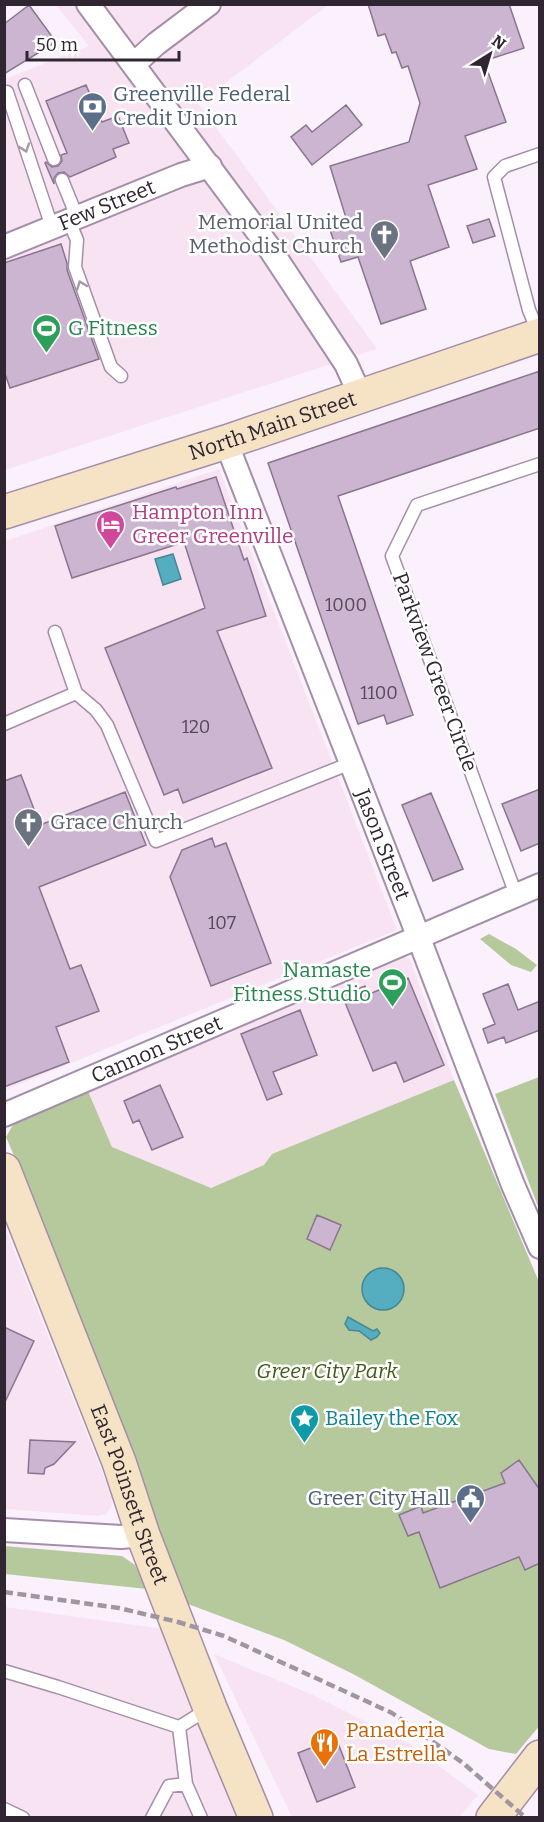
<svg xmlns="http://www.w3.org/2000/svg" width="544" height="1822" font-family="Bitter,serif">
<rect width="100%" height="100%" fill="#faf1fd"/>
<path fill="#f8e3f2" d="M56 5H328L198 104 238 157 377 349 5 470V79L89 46Z
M219 469 397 930 5 1090V541Z
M398 954 410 959 454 1080 272 1154 265 1165 211 1188 112 1147 87 1089 230 1033Z
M4 1225 112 1497 111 1507 106 1514 98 1516 5 1509Z
M5 1607 171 1630 190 1689 236 1817 5 1818Z
M214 1654 313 1695 410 1744 478 1795 459 1817H292Z"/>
<path fill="#b5c99d" d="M489 934 516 949 537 965 531 972 511 965 480 939Z
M539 1077V1209L495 1094Z
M454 1080 539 1282 540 1725 516 1754 489 1749 353 1674 284 1640 188 1604 38 1211 6 1137 14 1123 87 1089 112 1147 211 1188 264 1165 272 1154Z
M4 1546 122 1556 135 1565 147 1589 5 1574Z"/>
<path fill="#55aebf" stroke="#4a8594" stroke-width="1.5" d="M173 554 181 579 163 585 155 559Z
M362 1289a21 21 0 1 1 42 0a21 21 0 1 1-42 0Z
M348 1317 373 1331 377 1329 380 1333 377 1337 371 1340 359 1331 349 1330 345 1324Z"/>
<path fill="#cbb5d1" stroke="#8a758f" stroke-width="1.5" d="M368 4H509L524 48 484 61 506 122 465 136 477 169 428 185 449 247 410 261 426 309 381 324 358 257 341 262 329 227 347 221 330 166 409 142 420 103 408 66 402 68 396 52 392 53 385 34 378 36Z
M29 5 56 42 4 74V24Z
M86 85 102 122 118 116 129 143 113 149 116 157 70 177 64 172 58 173 54 178V184L45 163 46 162 52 167 58 166 62 161 61 155 67 153 46 101Z
M346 105 362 125 312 165 291 137 306 125 312 132Z
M489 219 495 236 473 243 467 226Z
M61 244 67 263V270L99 359 10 388 4 371V263Z
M540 371V428L338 496 413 715 387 724 384 715 358 724 268 463Z
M216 477 244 560 247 558 266 616 217 631 272 768 183 803 178 789 164 795 105 648 205 608 184 542 72 578 55 526 176 487 177 489Z
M21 775 40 825 125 792 146 845 39 887 70 969 81 965 99 1011 56 1027 69 1062 4 1087V781Z
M540 789V843L521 851 502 804Z
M431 793 463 869 433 881 402 805Z
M212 838 215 847 226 843 271 963 211 986 170 877 182 850Z
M408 978 444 1065 404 1082 396 1062 373 1071 342 995 365 986 367 995Z
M508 984 518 1010 540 1001V1030L506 1043 504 1037 488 1043 483 1029 495 1024 483 994Z
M300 1010 317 1055 273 1072 282 1094 267 1100 241 1034Z
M160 1085 183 1137 152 1150 139 1120 133 1123 124 1101Z
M317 1215 341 1225 330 1250 307 1239Z
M4 1327 34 1341 4 1404Z
M30 1440 75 1442 54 1464 45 1468 44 1474 28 1473Z
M519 1460 540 1490V1563L525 1570 519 1557 440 1588 419 1532 408 1536 399 1515 421 1506 423 1513 505 1483 501 1473Z
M336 1738 355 1787 317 1802 298 1753Z"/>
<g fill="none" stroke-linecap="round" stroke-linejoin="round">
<defs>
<path id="lane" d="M25 85 54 159
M7 92 52 227
M62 180 77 217
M69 221 77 240 75 267 111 367 121 376
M539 334 529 310 494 177 505 166 540 154
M55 632 76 693 96 710 107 725 156 841 351 763
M4 724 76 693
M516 895 392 556 417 505 540 464
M4 1671 58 1687 179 1727
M4 1809 23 1818
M152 1818 169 1786 186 1784
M201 1818 186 1784 179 1727 208 1709"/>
<g id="street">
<path d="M88 4 266 243 346 364 361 397"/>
<path d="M134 64 156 44 209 4"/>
<path id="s1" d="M4 247 181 175 210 166"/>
<path id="s2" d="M226 442 412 920 513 1185 540 1247"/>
<path id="s3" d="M4 1115 540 885"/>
<path d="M4 1530 121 1537 143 1535"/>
</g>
<g id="secondary">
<path id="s4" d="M4 512 226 442 540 335"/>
<path id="s5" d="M4 1170 119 1462 143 1535 210 1708 256 1818"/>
<path d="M493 1818 540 1757"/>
</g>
</defs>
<use href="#lane" stroke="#a48eaa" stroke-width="15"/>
<use href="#street" stroke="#a48eaa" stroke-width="26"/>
<use href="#secondary" stroke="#a48eaa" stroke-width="36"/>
<use href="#lane" stroke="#fff" stroke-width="12"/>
<use href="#street" stroke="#fff" stroke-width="22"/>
<use href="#secondary" stroke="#f6e2c5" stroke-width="33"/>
<path stroke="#9f96a1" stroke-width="4.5" stroke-dasharray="9 4.5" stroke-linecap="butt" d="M4 1592 119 1608 178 1622 224 1636 392 1713 463 1763 526 1818"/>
</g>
<defs><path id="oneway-chevron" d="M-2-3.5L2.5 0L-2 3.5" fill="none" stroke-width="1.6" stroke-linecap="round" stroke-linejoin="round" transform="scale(1.5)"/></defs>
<g stroke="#a19da2">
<use href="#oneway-chevron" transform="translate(25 148) rotate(71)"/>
<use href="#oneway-chevron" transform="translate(81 285) rotate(-110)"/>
</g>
<defs>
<symbol id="bank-pin" viewBox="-11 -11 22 30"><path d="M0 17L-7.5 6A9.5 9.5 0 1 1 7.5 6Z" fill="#5c6f8a" stroke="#fff"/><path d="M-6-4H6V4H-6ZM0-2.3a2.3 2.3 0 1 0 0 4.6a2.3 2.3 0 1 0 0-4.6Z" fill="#fff"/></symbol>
<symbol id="church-pin" viewBox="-11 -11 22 30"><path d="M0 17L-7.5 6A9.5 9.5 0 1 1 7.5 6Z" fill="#6b7280" stroke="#fff"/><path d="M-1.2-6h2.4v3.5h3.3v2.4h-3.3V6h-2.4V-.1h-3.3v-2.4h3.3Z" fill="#fff"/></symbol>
<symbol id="stadium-pin" viewBox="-11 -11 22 30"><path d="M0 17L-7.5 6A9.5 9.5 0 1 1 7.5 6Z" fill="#2e9e5b" stroke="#fff"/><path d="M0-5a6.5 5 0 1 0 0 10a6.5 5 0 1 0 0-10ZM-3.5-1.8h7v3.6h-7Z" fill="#fff"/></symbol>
<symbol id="hotel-pin" viewBox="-11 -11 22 30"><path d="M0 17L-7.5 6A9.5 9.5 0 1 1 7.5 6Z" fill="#d1479c" stroke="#fff"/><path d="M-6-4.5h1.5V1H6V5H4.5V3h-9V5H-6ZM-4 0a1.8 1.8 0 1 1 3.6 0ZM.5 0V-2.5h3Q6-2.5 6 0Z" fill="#fff"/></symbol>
<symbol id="sight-pin" viewBox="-11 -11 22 30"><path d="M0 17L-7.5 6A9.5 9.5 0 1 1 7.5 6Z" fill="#0f9aa8" stroke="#fff"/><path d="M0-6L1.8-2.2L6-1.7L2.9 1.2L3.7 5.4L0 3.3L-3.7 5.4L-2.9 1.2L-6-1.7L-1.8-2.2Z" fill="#fff"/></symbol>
<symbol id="civic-pin" viewBox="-11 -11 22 30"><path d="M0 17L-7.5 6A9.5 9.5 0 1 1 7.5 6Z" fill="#5c6f8a" stroke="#fff"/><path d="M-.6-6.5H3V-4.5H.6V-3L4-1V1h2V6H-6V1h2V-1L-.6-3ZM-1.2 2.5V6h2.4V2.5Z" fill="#fff"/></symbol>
<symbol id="restaurant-pin" viewBox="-11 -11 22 30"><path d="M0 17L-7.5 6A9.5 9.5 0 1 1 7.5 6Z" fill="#e8710a" stroke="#fff"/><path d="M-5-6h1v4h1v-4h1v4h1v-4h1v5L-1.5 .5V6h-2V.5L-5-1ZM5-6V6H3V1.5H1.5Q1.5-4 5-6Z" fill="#fff"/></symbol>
</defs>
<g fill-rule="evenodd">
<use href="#bank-pin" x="76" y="90" width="33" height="45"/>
<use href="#church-pin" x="368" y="218" width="33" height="45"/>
<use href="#stadium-pin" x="30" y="312" width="33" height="45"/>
<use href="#hotel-pin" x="94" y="508" width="33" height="45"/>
<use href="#church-pin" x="12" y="806" width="33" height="45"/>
<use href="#stadium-pin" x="376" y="966" width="33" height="45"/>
<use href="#sight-pin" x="288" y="1402" width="33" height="45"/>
<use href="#civic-pin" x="454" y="1482" width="33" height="45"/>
<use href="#restaurant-pin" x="308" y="1726" width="33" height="45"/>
</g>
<g text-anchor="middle" stroke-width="5" stroke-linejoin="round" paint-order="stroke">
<g font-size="18" fill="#564a59">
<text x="346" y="611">1000</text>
<text x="379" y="699">1100</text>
<text x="196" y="733">120</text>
<text x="222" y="929">107</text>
</g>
<g font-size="21" fill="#4e5e75" stroke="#fff" text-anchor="start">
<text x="113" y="101">Greenville Federal<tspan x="113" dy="24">Credit Union</tspan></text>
<text x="450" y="1505" text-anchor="end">Greer City Hall</text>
</g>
<g font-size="21" fill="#2f2631" stroke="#fff">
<text dy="7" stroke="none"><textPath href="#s1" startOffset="111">Few Street</textPath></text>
<text dy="7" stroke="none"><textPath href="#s4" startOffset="282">North Main Street</textPath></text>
<text transform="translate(435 672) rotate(70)" y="7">Parkview Greer Circle</text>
<text dy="7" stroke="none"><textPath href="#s2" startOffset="432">Jason Street</textPath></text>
<text dy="7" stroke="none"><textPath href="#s3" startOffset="166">Cannon Street</textPath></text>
<text dy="7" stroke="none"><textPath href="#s5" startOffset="348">East Poinsett Street</textPath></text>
</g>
<g font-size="21" fill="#5b616d" stroke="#fff" text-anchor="end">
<text x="363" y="229">Memorial United<tspan x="363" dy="24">Methodist Church</tspan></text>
<text x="50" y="829" text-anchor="start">Grace Church</text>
</g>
<g font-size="21" fill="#27864d" stroke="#fff" text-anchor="start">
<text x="68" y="335">G Fitness</text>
<text x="371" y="977" text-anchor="end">Namaste<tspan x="371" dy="24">Fitness Studio</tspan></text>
</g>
<g font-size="21" fill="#b23c85" stroke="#fff" text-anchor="start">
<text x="132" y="519">Hampton Inn<tspan x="132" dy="24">Greer Greenville</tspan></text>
</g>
<g font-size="21" font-style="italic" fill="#425a19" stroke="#fff">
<text x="327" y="1378">Greer City Park</text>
</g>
<g font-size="21" fill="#0d838f" stroke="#fff" text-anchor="start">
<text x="325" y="1425">Bailey the Fox</text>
</g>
<g font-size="21" fill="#c56008" stroke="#fff" text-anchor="start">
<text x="346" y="1737">Panaderia<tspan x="346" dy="24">La Estrella</tspan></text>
</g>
</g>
<rect width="544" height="1822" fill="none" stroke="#2f2631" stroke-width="12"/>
<g transform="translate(490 54) rotate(37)" stroke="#ffffff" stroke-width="4.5" paint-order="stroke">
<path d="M0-4.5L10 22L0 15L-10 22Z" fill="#2f2631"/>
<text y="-9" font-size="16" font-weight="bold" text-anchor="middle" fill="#2f2631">N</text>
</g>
<path d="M27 51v9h152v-9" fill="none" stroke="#2f2631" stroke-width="3"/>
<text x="36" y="51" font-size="18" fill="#2f2631" stroke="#ffffff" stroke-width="4.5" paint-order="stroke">50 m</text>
</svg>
